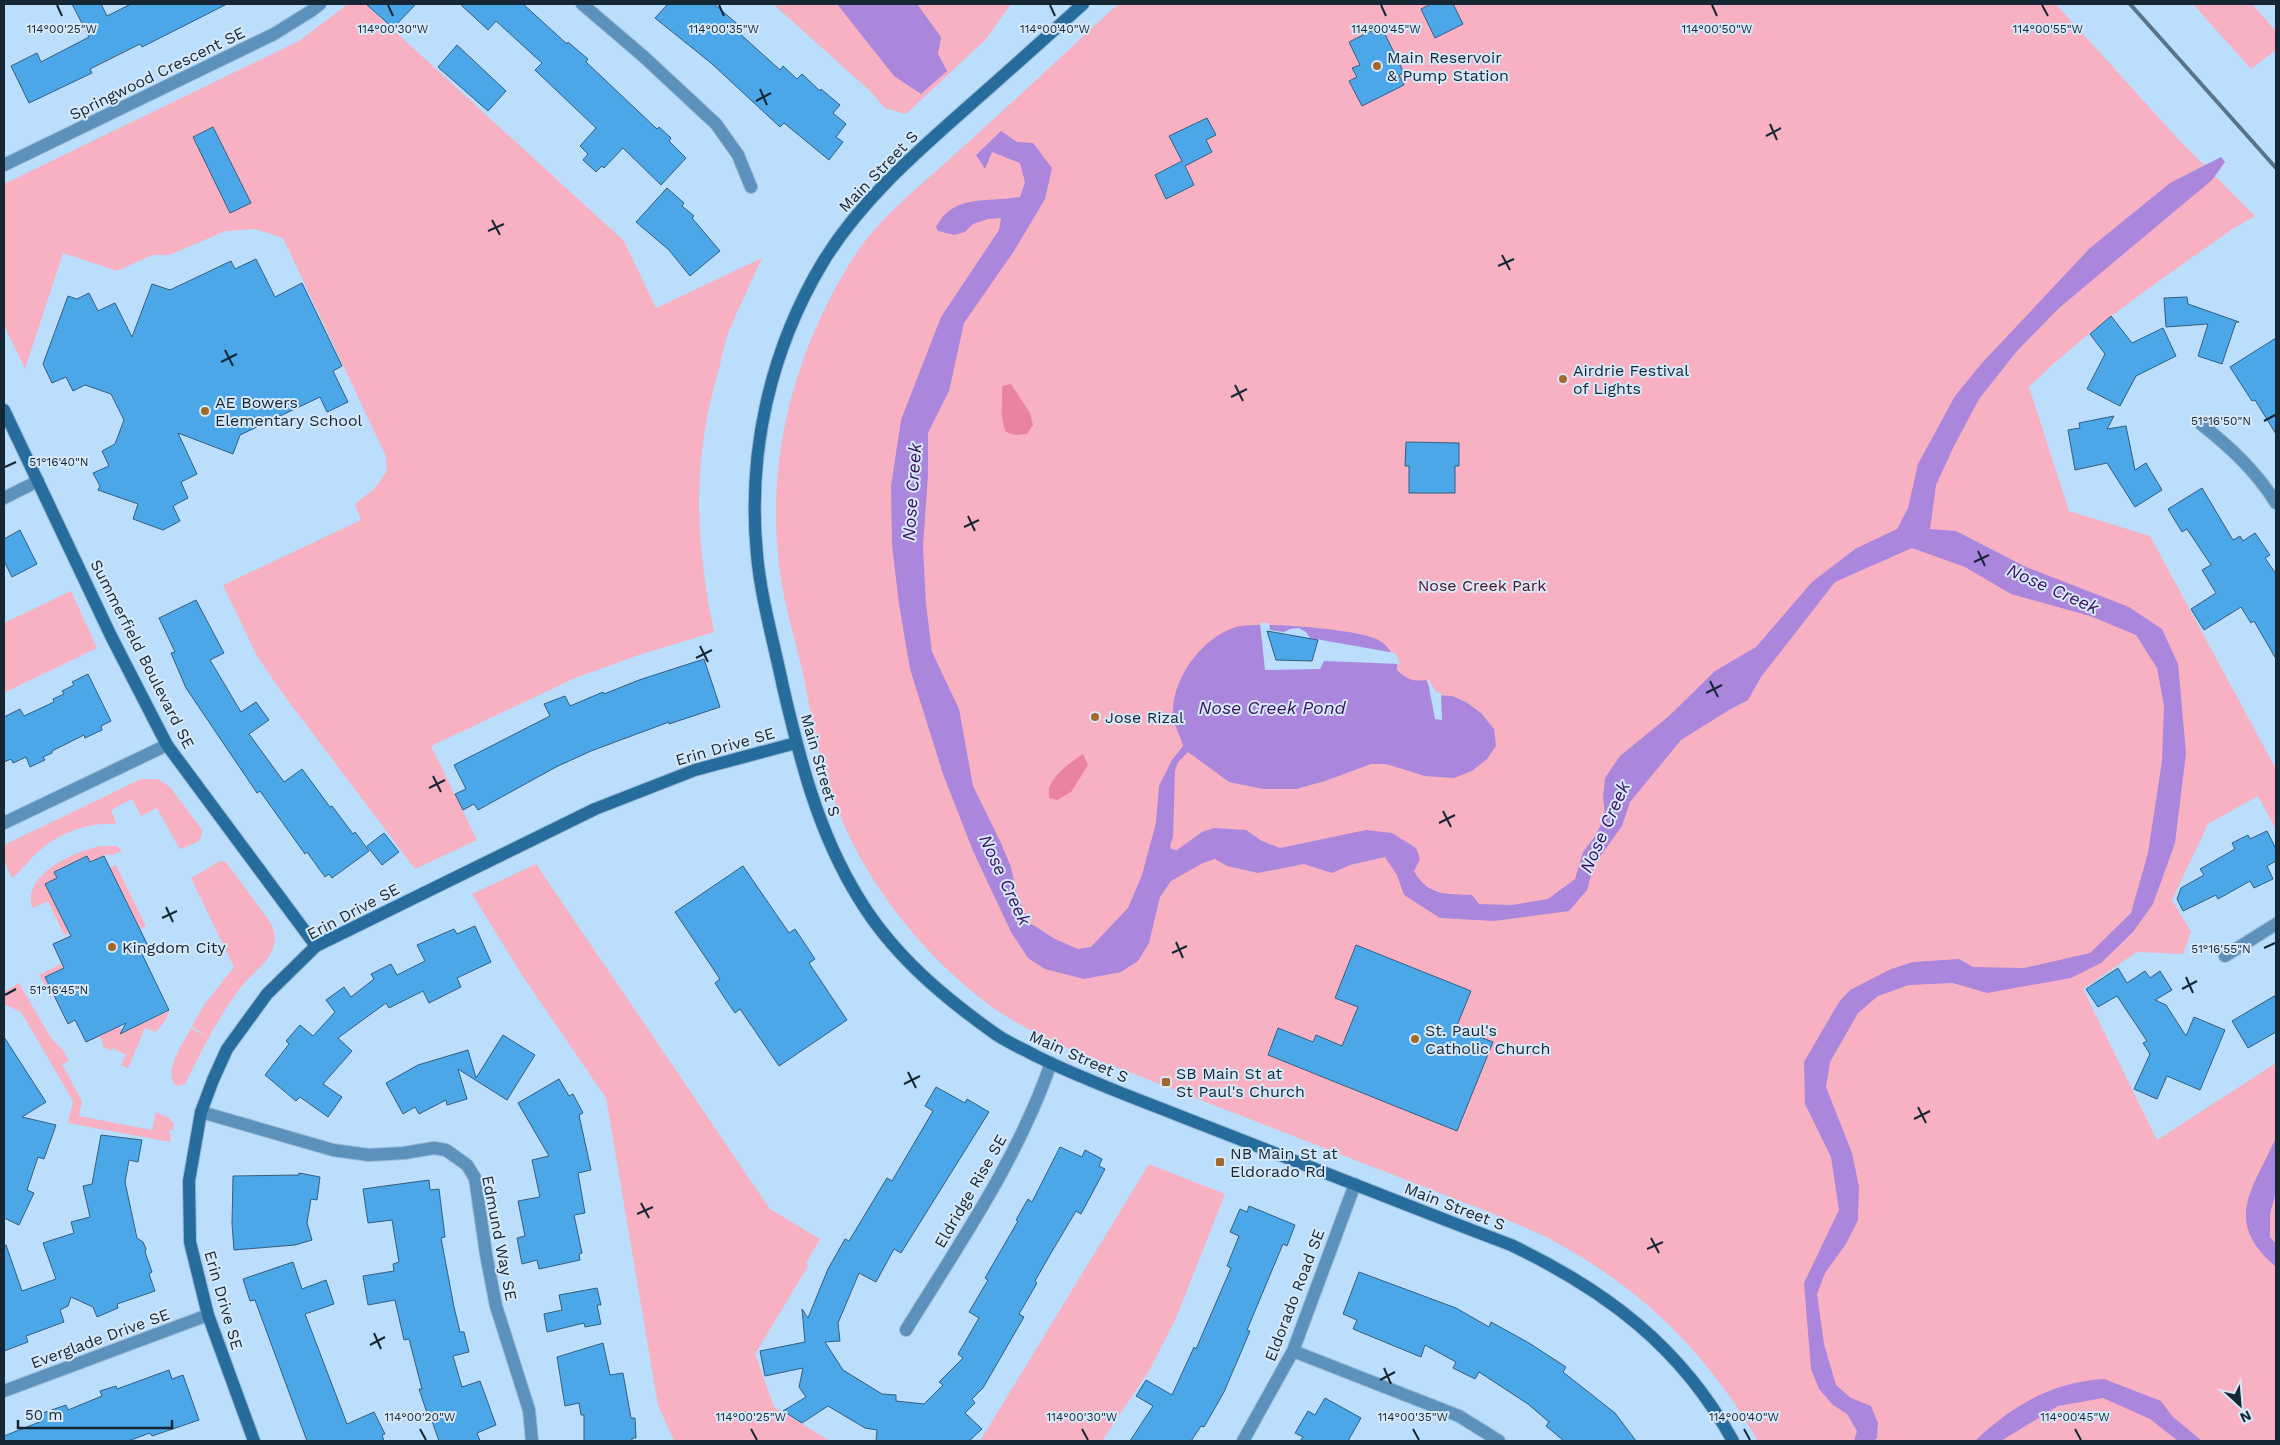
<svg xmlns="http://www.w3.org/2000/svg" width="2280" height="1445" font-family="'Work Sans',sans-serif">
<rect width="100%" height="100%" fill="#badefc"/>
<path fill="#f8b1c3" d="M348 4H365L624 241 656 308 762 258C751 282 739 307 729 331 724 344 722 358 718 372 692 462 695 540 714 632L636 656 575 678 431 746 477 840 415 869 283 694 257 656 223 585 361 520 355 504 374 489 387 471 385 454 283 238 255 229 226 231 169 255H152L117 271 63 253 25 369 4 325V184L299 41Z
M773 4H1011L985 40 906 114 885 108 869 90Z
M1118 4H2056L2178 139 2255 216 2234 228C2163 278 2091 326 2029 387L2069 511 2150 536 2276 769V830L2258 796 2208 824 2172 900 2191 932 2183 954 2137 952 2083 989 2157 1140 2276 1063V1441H1758C1709 1356 1646 1292 1559 1244 1539 1232 1515 1224 1494 1214L1049 1041C1028 1028 1004 1017 984 1001 911 944 853 866 826 777 815 740 809 702 801 665 794 635 784 604 780 572 765 464 793 355 850 263 876 220 918 188 955 154 1010 105 1064 54 1118 4Z
M2193 4H2252L2276 31V50L2251 69Z
M71 591 97 648 4 693V623Z
M141 779H158L170 787 203 831 199 841 182 849 179 848 157 808 141 816 132 799 111 810 116 822 115 824C88 822 56 834 37 853 28 861 22 871 12 878L5 863 4 864V845Z
M101 846H117L122 851 112 855 107 854 90 862 87 856 55 872 57 878 46 884 69 933 64 935 48 901 32 908C22 874 75 851 101 846Z
M220 861 226 862 268 919C274 928 277 937 273 948 268 963 251 975 241 987 218 1017 202 1050 185 1084L177 1086C161 1073 184 1042 191 1028L207 1037 192 1026 204 1005 234 967 191 878Z
M536 864 770 1209 820 1239 806 1263 808 1266 755 1354 774 1407 830 1441H674L658 1405 606 1098 524 978 472 894Z
M116 865 146 926 140 930 109 868Z
M61 964 63 969 45 977 54 999 39 975Z
M19 983 51 1038 63 1050 69 1061 62 1064 82 1101 79 1116 152 1130 156 1112 169 1118 174 1124 173 1130H169V1134L171 1135 170 1142 68 1123 73 1101 21 1012 4 1004V992Z
M169 1011 166 1019 156 1032 145 1028 128 1068 121 1065 126 1055 113 1048 111 1051 102 1046 103 1044 100 1037 87 1042 119 1026 123 1033Z
M1149 1164 1225 1194 1176 1318 1150 1369 1102 1441H980Z"/>
<path fill="#e983a0" d="M1011 384 1030 413 1033 425 1027 434 1015 435 1006 432C999 416 1003 403 1002 386Z
M1083 754 1088 765 1071 792 1057 800 1049 798C1049 794 1048 789 1050 786 1056 772 1071 762 1083 754Z"/>
<path fill="#ab86dd" d="M837 4H917L941 37 938 54 947 71 921 94 894 76Z
M1001 131 1017 142 1033 143 1052 168 1045 199 1014 251 964 323 949 391 928 433V475L923 547 926 604 932 652 959 709 973 786 1000 841 1011 867 1017 896 1030 923 1055 939 1078 949 1091 947 1128 908 1142 875 1156 823 1159 786 1172 760 1183 746C1180 734 1172 723 1173 710 1174 676 1203 637 1236 627 1256 621 1363 629 1380 641 1387 645 1392 654 1397 660V670C1406 679 1414 682 1426 680L1434 695 1452 696 1466 702 1481 713 1494 729 1496 746 1487 759 1472 771 1454 778 1425 776 1386 764H1371L1325 781 1296 789H1263L1229 782 1188 752 1178 762 1175 771 1173 837 1170 846 1171 849 1177 850 1202 832 1214 828 1246 830 1262 841 1280 848 1366 830 1392 833 1416 848 1420 859 1414 871C1428 896 1446 894 1472 895L1479 904 1512 905 1548 899 1575 879 1583 852 1596 835 1605 816 1603 797 1605 778 1620 756 1669 716 1715 671 1756 647 1812 582 1855 549 1897 529 1908 508 1918 464 1955 396 1982 363 2090 248 2170 183 2221 157 2225 162 2212 180 2059 308 2017 351 1979 399 1953 448 1936 485 1930 529 1956 531 2026 567 2129 607 2162 629 2178 664 2186 753 2175 843 2153 904 2133 932 2101 963 2071 978 1987 993 1953 983 1909 985 1878 996 1858 1013 1830 1062 1826 1087 1852 1153 1859 1187 1858 1220 1846 1244 1825 1273 1817 1294 1824 1344 1836 1385 1851 1398 1871 1406 1878 1423 1877 1438 1873 1441H1854L1857 1431 1847 1414 1833 1405 1819 1389 1811 1369 1804 1283 1839 1210 1831 1157 1805 1104 1804 1062 1839 1002 1850 990 1891 969 1913 962 1959 959 1973 967 2024 968 2090 953 2131 913 2148 853 2162 761 2164 706 2157 668 2136 635 2090 616 2011 594 1965 567 1912 548 1835 582 1761 677 1748 700 1729 710 1681 740 1630 802 1622 826 1594 865 1587 890 1569 911 1494 921 1440 918 1404 895 1397 875 1385 857 1350 865 1332 873 1304 864 1258 873 1227 866 1215 859 1203 863 1171 881 1160 897 1149 943 1138 961 1121 972 1084 979 1045 969 1028 958 1011 932 973 851 943 774 910 669 899 604 892 545 891 486 901 420 941 317 999 230 1001 218 988 219 973 224 965 232 954 235 938 231 936 227C954 193 988 203 1020 197L1025 182 1020 163 992 152 985 169 976 155Z
M2276 1137V1192L2270 1214V1237L2276 1244V1267C2221 1220 2254 1189 2276 1137Z
M2104 1379 2161 1401 2172 1416 2202 1441H2178L2150 1419 2103 1398 2058 1406 2001 1441H1975C2012 1406 2051 1382 2104 1379Z"/>
<path fill="#badefc" d="M1260 623H1269L1270 630 1284 632 1290 629 1299 628 1306 632 1310 638 1395 653 1400 664 1324 661 1320 669 1265 670Z
M1427 677 1436 692 1441 693 1442 720 1435 719Z"/>
<path fill="#4ca7e8" stroke="#345e7e" d="M72 4H101L107 16 131 4H227L142 47 140 44 90 69 92 73 29 103 11 66 37 53 41 62 89 37Z
M366 4H416L393 28Z
M460 4H523L567 44 568 42 588 59 586 62 657 129 659 127 671 138 669 141 686 158 661 185 623 148 604 168 602 166 596 172 583 160 588 154 580 146 596 128 535 70 542 63 496 21 488 30Z
M668 4H714L742 28 738 32 780 70 783 66 797 79 802 74 820 91 821 89 840 105 833 113 846 124 836 137 843 142 829 160 784 123 780 127 711 63 655 18Z
M1431 4H1453L1463 24 1435 38 1421 9Z
M1381 26 1404 73 1399 75 1404 85 1362 106 1349 81 1357 77 1352 68 1360 65 1349 42Z
M457 45 506 91 488 111 438 67Z
M1207 118 1216 135 1206 140 1212 152 1185 166 1194 185 1166 199 1155 175 1182 161 1169 136Z
M213 127 251 203 230 213 193 137Z
M667 188 684 203 682 206 694 216 692 218 720 251 690 276 669 250 636 222Z
M256 259 275 297 302 283 342 366 333 371 348 402 327 412 320 397 240 435 233 454 178 433 197 474 181 482 188 498 173 506 180 521 163 530 133 519 138 504 98 490 100 486 93 473 109 466 102 451 115 444 124 420 111 394 85 385 73 391 66 377 52 383 43 364 68 296 77 299 89 293 98 311 115 303 132 337 152 284 170 290 231 261 235 269Z
M2187 297 2188 304 2239 322H2236L2222 364 2198 356 2208 324 2166 327 2164 298Z
M2111 316 2132 343 2163 328 2176 356 2136 376 2120 406 2087 389 2105 354 2090 334Z
M2276 338V434L2255 400 2252 401 2230 367Z
M2114 416 2107 429 2126 426 2135 470 2146 463 2162 490 2135 507 2107 463 2075 470 2068 430 2080 428 2079 423Z
M1406 442 1459 443V466H1455V493H1409V466H1405Z
M2202 488 2233 540 2240 536 2243 541 2255 533 2270 555 2265 558 2276 574V659L2254 621 2251 623 2241 607 2204 630 2191 609 2216 593 2202 570 2211 565 2187 529 2182 532 2168 509Z
M20 530 37 564 12 577 4 561V539Z
M196 600 224 653 210 660 241 712 256 702 269 720 249 734 284 782 302 769 330 807 332 806 353 834 355 832 369 851 332 878 329 874 325 877 307 852 305 854 260 791 257 793 186 688 171 653 175 652 159 618Z
M1267 631 1318 640 1312 661 1276 660Z
M704 659 720 707 669 724V722L591 751 556 767 478 810 474 804 463 810 455 794 466 789 454 765 550 716 544 704 565 696 570 706 603 692 604 694 639 680Z
M88 674 111 721 101 726 102 730 85 738 84 735 52 751V753L43 757 45 760 30 767 26 757 13 763 11 759 4 762V717L20 709 24 716 54 702 53 699 64 694 62 691 74 685 72 682Z
M2267 831 2276 849V861L2267 866 2273 879 2254 888 2250 881 2218 899 2216 895 2183 911 2177 899 2181 888 2204 875 2200 869 2235 849 2232 843 2248 835 2250 839Z
M384 833 399 852 382 865 367 846Z
M87 856 90 862 104 856 150 950 142 954 169 1010 120 1034 126 1023 86 1042 75 1020 68 1024 45 977 64 968 53 944 71 936 45 884 57 878 54 872Z
M743 866 789 933 795 929 815 959 809 963 847 1020 779 1066 740 1009 735 1013 724 997 715 983 720 979 675 912Z
M475 926 491 962 457 978 461 987 429 1003 423 991 389 1008 386 1003 338 1038 352 1051 323 1084 342 1097 328 1117 300 1097 296 1101 265 1075 289 1044 286 1041 300 1025 313 1036 335 1012 326 1000 344 987 351 997 374 979 371 974 391 964 397 975 425 961 417 945 454 929 457 934Z
M1356 945 1471 991 1456 1028 1493 1042 1457 1131 1268 1055 1278 1028 1313 1042 1316 1035 1342 1046 1358 1007 1335 998Z
M2118 968 2127 983 2145 971 2150 978 2160 971 2172 990 2155 1000 2166 1005 2186 1036 2194 1017 2225 1030 2200 1090 2167 1076 2157 1099 2134 1089 2150 1054 2143 1043 2147 1041 2117 996 2098 1007 2086 989Z
M2276 995V1032L2248 1048 2232 1021Z
M503 1035 535 1055 507 1100 458 1069 467 1099 447 1105 446 1100 419 1114 415 1107 403 1114 386 1083 418 1065 468 1050 476 1078Z
M4 1037 46 1102 22 1117 56 1125 44 1159 38 1157 27 1190 34 1193 19 1225 4 1218Z
M559 1079 569 1096 573 1094 583 1113 579 1115 591 1170 578 1173 585 1213 574 1215 582 1253 579 1254 580 1260 539 1269 537 1260 522 1264 517 1238 525 1236 518 1201 540 1197 532 1160 549 1156 518 1103Z
M936 1087 965 1103 967 1099 989 1112 901 1253 894 1249 876 1282 859 1273 838 1323 840 1341 825 1342 843 1370 882 1394 896 1395V1401L924 1404 943 1385 939 1382 963 1358 958 1354 979 1318 969 1312 988 1280 985 1278 1018 1221 1016 1220 1028 1199 1032 1202 1060 1147 1082 1157 1085 1150 1102 1159 1099 1166 1105 1169 1081 1214 1076 1211 1051 1253 1035 1281 1037 1283 1019 1314 1024 1317 983 1388 972 1399 975 1403 965 1413 982 1429 969 1441H876L877 1430 865 1428 828 1406 802 1423 783 1411 806 1397 799 1387 803 1368 765 1376 760 1351 805 1342 802 1309 808 1318 828 1269 845 1239 849 1241 887 1178 892 1181 933 1111 925 1106Z
M101 1135 142 1140 138 1162 129 1160 125 1182 137 1238 143 1242 146 1249 145 1252 152 1272 149 1274 155 1291 117 1304 118 1308 97 1317 93 1307 71 1297 68 1306 60 1310 64 1322 26 1336 28 1342 4 1351V1246L6 1245 22 1291 56 1279 43 1243 74 1233 71 1222 90 1217 83 1186 92 1184Z
M299 1173 320 1177 317 1200 311 1199 307 1223 312 1240 295 1245 234 1250 232 1224 233 1176 299 1175Z
M429 1180 430 1190 439 1189 445 1237 441 1238 454 1307 460 1332H464L469 1352 453 1356 462 1387 480 1381 496 1425 477 1433 480 1441H439L432 1421 430 1422 419 1389H422L409 1339 404 1340 395 1300 368 1305 363 1276 394 1271 393 1264 399 1262 392 1220 368 1223 363 1189Z
M1249 1206 1295 1225 1287 1246 1283 1244 1247 1330 1250 1331 1224 1392 1204 1427 1201 1426 1191 1441H1130L1153 1406 1136 1396 1146 1380 1172 1395 1194 1347 1196 1349 1231 1268 1227 1266 1239 1236 1230 1232 1240 1209 1247 1212Z
M293 1262 302 1289 326 1280 334 1304 305 1314 347 1424 374 1412 385 1434 382 1435 384 1441H307L255 1300 250 1301 243 1279Z
M1359 1272 1456 1308 1489 1327 1491 1322 1529 1343 1566 1367 1563 1372 1615 1413 1636 1441H1564L1546 1426 1549 1422 1528 1404 1479 1372 1475 1379 1453 1368 1456 1362 1425 1345 1421 1357 1353 1329 1357 1320 1343 1314Z
M597 1288 601 1305H597L601 1324 585 1327 584 1323 547 1332 544 1314 562 1310 559 1295Z
M603 1343 610 1375 623 1373 631 1418H635L636 1438H632V1441H584V1415H581L579 1403 565 1406 557 1357Z
M169 1370 172 1379 183 1375 199 1420 152 1436 150 1433 128 1441H4V1436L42 1421 40 1414 66 1405 68 1410 102 1396 100 1391 116 1386 117 1389Z
M1325 1398 1361 1418 1348 1441H1300L1303 1437 1295 1433 1308 1411 1315 1415Z"/>
<g fill="none" stroke-linecap="round" stroke-linejoin="round">
<defs>
<path id="street" d="M582 4 643 56 716 124 738 155 751 187
M4 165 274 34 311 11 320 4
M2201 424C2230 447 2256 471 2276 503
M4 498 38 481
M4 823 167 745
M2225 956 2276 924
M201 1112 333 1150 369 1155 404 1153 434 1148 446 1150 467 1165 475 1178 486 1254 496 1306 529 1410 532 1441
M906 1330C959 1244 1018 1159 1051 1063
M1293 1351 1459 1416 1499 1441
M4 1391 208 1315
M1243 1441 1293 1351 1355 1184"/>
<path id="secondary" d="M1083 4C1043 40 1003 76 962 112 911 157 859 203 823 262 770 350 747 453 757 555 761 599 774 643 783 687 800 760 818 832 858 897 892 954 943 997 997 1035 1009 1043 1023 1049 1036 1056 1084 1080 1135 1098 1185 1118 1294 1160 1402 1204 1511 1245 1607 1291 1681 1347 1733 1441
M4 410 111 636 167 745 316 946
M254 1441 208 1315 190 1242 189 1181 201 1112 213 1080 227 1049 267 994 316 946 595 809 695 770 796 743"/>
</defs>
<use href="#street" stroke="#99b9d4" stroke-width="14"/>
<use href="#secondary" stroke="#99b9d4" stroke-width="14"/>
<use href="#street" stroke="#5b91bb" stroke-width="12"/>
<use href="#secondary" stroke="#266c9c" stroke-width="12"/>
<path stroke="#5a7388" stroke-width="4" d="M2130 4 2276 168"/>
</g>
<path fill="none" stroke="#152735" stroke-width="2" d="M57 5 62 16M388 5 393 16M719 5 724 16M1050 5 1055 16M1381 5 1386 16M1712 5 1717 16M2042 5 2048 16M760 89 767 105M756 101 771 93M1770 124 1777 140M1766 136 1781 128M492 220 500 235M488 231 504 224M1502 255 1510 270M1498 266 1514 259M225 350 233 366M221 362 237 354M1235 385 1243 401M1231 397 1247 389M2264 421 2275 415M5 467 16 462M968 516 975 531M964 527 979 520M1978 551 1985 566M1974 562 1989 555M700 646 708 662M696 658 712 650M1710 681 1718 697M1706 693 1722 685M433 776 441 792M429 788 445 780M1443 811 1451 827M1439 823 1455 815M166 907 173 922M162 918 177 911M1176 942 1183 958M2264 948 2275 943M1172 953 1187 946M2186 977 2193 993M2182 989 2197 981M5 995 16 989M908 1072 916 1088M904 1084 920 1076M1918 1107 1926 1123M1914 1119 1930 1111M641 1203 649 1218M637 1214 653 1207M1651 1238 1659 1253M1647 1249 1663 1242M374 1333 381 1349M370 1345 385 1337M1384 1368 1391 1384M1380 1380 1395 1372M420 1429 426 1440M751 1429 757 1440M1082 1429 1088 1440M1413 1429 1419 1440M1744 1429 1750 1440M2075 1429 2081 1440"/>
<g fill="#a4672a" stroke="#d7e9f8" stroke-width="2">
<circle cx="1377" cy="66" r="5"/>
<circle cx="1563" cy="379" r="5"/>
<circle cx="205" cy="411" r="5"/>
<circle cx="1095" cy="717" r="5"/>
<circle cx="112" cy="947" r="5"/>
<circle cx="1415" cy="1039" r="5"/>
<rect x="1161" y="1077" width="10" height="10" rx="2.5"/>
<rect x="1215" y="1157" width="10" height="10" rx="2.5"/>
</g>
<g text-anchor="middle" stroke-width="4" stroke-linejoin="round" paint-order="stroke">
<g font-size="16" fill="#152735" stroke="#d7e9f8" text-anchor="start">
<text x="1387" y="63">Main Reservoir<tspan x="1387" dy="18">&amp; Pump Station</tspan></text>
<text x="1573" y="376">Airdrie Festival<tspan x="1573" dy="18">of Lights</tspan></text>
<text x="215" y="408">AE Bowers<tspan x="215" dy="18">Elementary School</tspan></text>
<text x="1105" y="723">Jose Rizal</text>
<text x="122" y="953">Kingdom City</text>
<text x="1425" y="1036">St. Paul's<tspan x="1425" dy="18">Catholic Church</tspan></text>
<text x="1176" y="1079">SB Main St at<tspan x="1176" dy="18">St Paul's Church</tspan></text>
<text x="1230" y="1159">NB Main St at<tspan x="1230" dy="18">Eldorado Rd</tspan></text>
</g>
<g font-size="16" fill="#152735" stroke="#d7e9f8">
<text transform="translate(157 73) rotate(-26)" y="6">Springwood Crescent SE</text>
<text transform="translate(878 171) rotate(-46)" y="6">Main Street S</text>
<text transform="translate(143 654) rotate(63)" y="6">Summerfield Boulevard SE</text>
<text transform="translate(725 746) rotate(-16)" y="6">Erin Drive SE</text>
<text transform="translate(821 765) rotate(74)" y="6">Main Street S</text>
<text transform="translate(353 911) rotate(-28)" y="6">Erin Drive SE</text>
<text transform="translate(1079 1056) rotate(24)" y="6">Main Street S</text>
<text transform="translate(970 1191) rotate(-60)" y="6">Eldridge Rise SE</text>
<text transform="translate(1455 1206) rotate(21)" y="6">Main Street S</text>
<text transform="translate(500 1238) rotate(79)" y="6">Edmund Way SE</text>
<text transform="translate(1294 1295) rotate(-69)" y="6">Eldorado Road SE</text>
<text transform="translate(224 1300) rotate(74)" y="6">Erin Drive SE</text>
<text transform="translate(100 1338) rotate(-20)" y="6">Everglade Drive SE</text>
</g>
<g font-size="16" fill="#501128" stroke="#d7e9f8">
<text x="1482" y="591">Nose Creek Park</text>
</g>
<g font-size="18" font-style="italic" fill="#38105d" stroke="#d7e9f8">
<text transform="translate(912 492) rotate(-86)" y="6">Nose Creek</text>
<text transform="translate(2053 589) rotate(24)" y="6">Nose Creek</text>
<text x="1272" y="714">Nose Creek Pond</text>
<text transform="translate(1605 827) rotate(-66)" y="6">Nose Creek</text>
<text transform="translate(1005 880) rotate(65)" y="6">Nose Creek</text>
</g>
</g>
<g font-size="12" text-anchor="middle" fill="#152735" stroke="#d7e9f8" stroke-width="4" stroke-linejoin="round" paint-order="stroke">
<text x="1717" y="33">114°00'50"W</text>
<text x="2048" y="33">114°00'55"W</text>
<text x="62" y="33">114°00'25"W</text>
<text x="393" y="33">114°00'30"W</text>
<text x="724" y="33">114°00'35"W</text>
<text x="1055" y="33">114°00'40"W</text>
<text x="1386" y="33">114°00'45"W</text>
<text x="2221" y="425">51°16'50"N</text>
<text x="59" y="466">51°16'40"N</text>
<text x="2221" y="953">51°16'55"N</text>
<text x="59" y="994">51°16'45"N</text>
<text x="420" y="1421">114°00'20"W</text>
<text x="751" y="1421">114°00'25"W</text>
<text x="1082" y="1421">114°00'30"W</text>
<text x="1413" y="1421">114°00'35"W</text>
<text x="1744" y="1421">114°00'40"W</text>
<text x="2075" y="1421">114°00'45"W</text>
</g>
<rect width="2280" height="1445" fill="none" stroke="#152735" stroke-width="10"/>
<g transform="translate(2240 1405) rotate(154)" stroke="#d7e9f8" stroke-width="4" paint-order="stroke">
<path d="M0-4L9 19L0 12L-9 19Z" fill="#152735"/>
<text y="-8" font-size="14" font-weight="bold" text-anchor="middle" fill="#152735">N</text>
</g>
<path d="M18 1420v8h154v-8" fill="none" stroke="#152735" stroke-width="2.5"/>
<text x="25" y="1420" font-size="15" fill="#152735" stroke="#d7e9f8" stroke-width="4" paint-order="stroke">50 m</text>
</svg>
